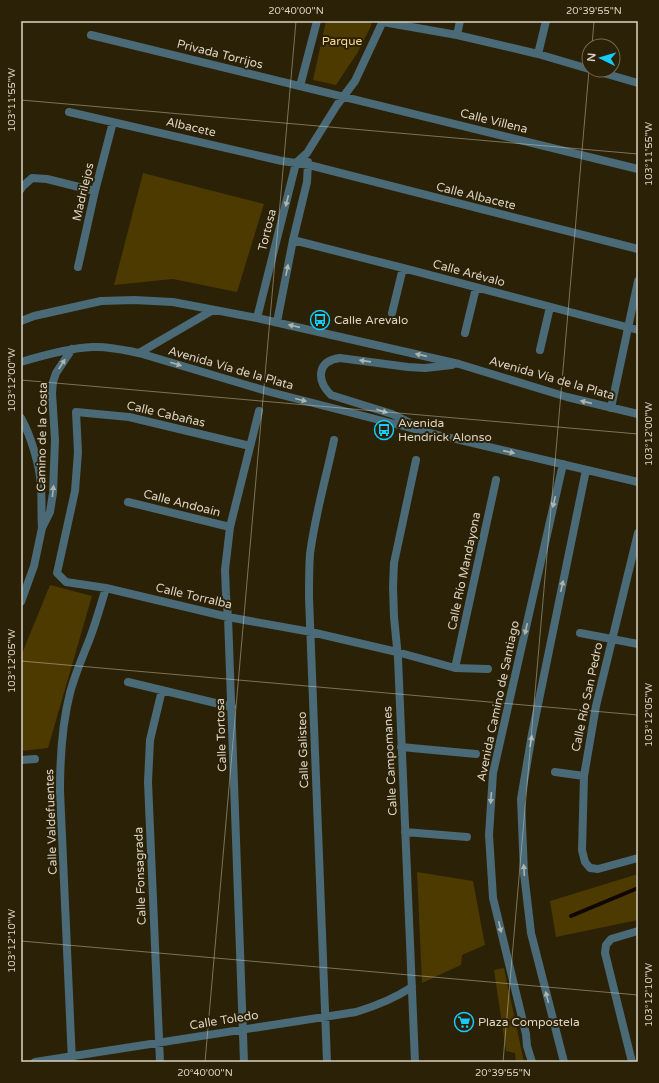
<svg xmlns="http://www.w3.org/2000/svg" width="659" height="1083" font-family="'Varela Round',sans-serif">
<rect width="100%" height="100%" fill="#2b2106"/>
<path fill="#4d3a00" d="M326 21H372L371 26 358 52 336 85 313 80Z
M143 173 264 204 237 292 173 279 114 285Z
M50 585 92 596 48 748 21 751V656Z
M417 872 473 881 485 945 462 955 461 965 422 983Z
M638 874V920L556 937 550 901Z
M504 968 524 1062H516L515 1053 506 1051 494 970Z"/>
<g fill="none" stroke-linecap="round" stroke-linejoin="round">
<path stroke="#100800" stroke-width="4" d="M571 916 638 888"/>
<path stroke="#496a76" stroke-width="8" d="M383 22 457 35 538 54 589 69
M91 35 638 169
M457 35 460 21
M538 54 546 21
M593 70 638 83
M300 86 317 21
M69 112 282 161 309 165 638 249
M21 189 22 187 32 178 47 179 95 191
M293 240 403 268 638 330
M78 267 95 191 113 122
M392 313 403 268
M257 318 296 163 307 153 337 105 355 81 383 21
M21 321 34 316 101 301 134 300 173 302 257 318 459 364 567 397 638 414
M277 322 293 240 307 182 308 162
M465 333 476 288
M540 350 550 307
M139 353 213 310
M21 362C44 355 69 348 93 347 109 346 124 350 139 353L270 392 434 434 638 482
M611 408 638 281
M21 418C31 436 40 466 41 487 42 500 41 514 42 528
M417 426 392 414 331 395C316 380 317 361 340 358L408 367 425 368 452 365
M250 446 129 417 76 412 78 452 75 491 57 573 66 582 106 588 228 617 311 632 397 652 455 668 488 669
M128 502 230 527
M638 533 596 706 584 776 582 850 585 862 590 868 598 869 638 858
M21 602 34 566 42 528 50 512 53 493 55 440 52 393 53 382 56 373 72 349
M580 633 638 644
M455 668 496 480
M128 682 232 707
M401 747 476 754
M21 760 35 759
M555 772 584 776
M405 832 467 837
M35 1062 356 1012C376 1006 395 998 412 987
M72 1062 60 791C60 758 62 724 70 693 75 674 83 656 90 638 96 622 101 604 106 588
M160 1062 148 782 150 740 162 690
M244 1062 228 617 226 595 225 570 230 527 259 411
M327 1062 309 597C309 582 309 568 310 554 315 515 326 478 334 440
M415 1062 398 658 394 617 393 587 394 563 416 460
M532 1062 527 1046 526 1034 493 898 489 835 493 773 563 464
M564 1062 531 933 524 873 521 799 532 734 586 470
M632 1062 605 953 606 945 611 939 638 931"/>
</g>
<defs><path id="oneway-solid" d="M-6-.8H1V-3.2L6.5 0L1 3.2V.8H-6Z"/></defs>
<g fill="#afb4ad">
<use href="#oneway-solid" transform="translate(287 201) rotate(104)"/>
<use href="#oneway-solid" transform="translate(287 270) rotate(-79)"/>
<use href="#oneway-solid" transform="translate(294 326) rotate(-167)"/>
<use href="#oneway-solid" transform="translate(421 355) rotate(-167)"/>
<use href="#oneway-solid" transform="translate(365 361) rotate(-172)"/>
<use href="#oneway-solid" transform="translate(62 364) rotate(-57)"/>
<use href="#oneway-solid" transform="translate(176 364) rotate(17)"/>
<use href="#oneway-solid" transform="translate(301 400) rotate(14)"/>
<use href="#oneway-solid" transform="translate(586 402) rotate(-167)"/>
<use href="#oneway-solid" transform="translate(382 411) rotate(18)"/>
<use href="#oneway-solid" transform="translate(509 452) rotate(13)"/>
<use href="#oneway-solid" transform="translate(53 491) rotate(-84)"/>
<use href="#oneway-solid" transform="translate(554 502) rotate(103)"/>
<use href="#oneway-solid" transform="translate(562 586) rotate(-78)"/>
<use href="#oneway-solid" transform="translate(526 629) rotate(103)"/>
<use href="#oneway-solid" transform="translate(531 741) rotate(-80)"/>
<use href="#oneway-solid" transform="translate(491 798) rotate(94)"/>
<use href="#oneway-solid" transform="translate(524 870) rotate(-94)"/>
<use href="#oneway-solid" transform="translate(500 927) rotate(77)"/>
<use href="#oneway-solid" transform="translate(547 997) rotate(-104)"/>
</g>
<path fill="none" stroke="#dbd4c5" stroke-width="1" stroke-opacity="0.45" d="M592 46 594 21M21 100 638 154M21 380 638 434M21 661 638 715M21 941 638 995M205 1062 296 21M503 1062 589 70"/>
<defs>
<symbol id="bus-ring" viewBox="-11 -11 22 22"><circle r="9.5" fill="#2b2106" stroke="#16cafb" stroke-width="1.5"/><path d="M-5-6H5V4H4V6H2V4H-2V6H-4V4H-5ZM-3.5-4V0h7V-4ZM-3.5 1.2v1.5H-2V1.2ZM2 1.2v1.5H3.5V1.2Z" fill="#16cafb"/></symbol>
<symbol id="supermarket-ring" viewBox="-11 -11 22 22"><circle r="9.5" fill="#2b2106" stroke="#16cafb" stroke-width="1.5"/><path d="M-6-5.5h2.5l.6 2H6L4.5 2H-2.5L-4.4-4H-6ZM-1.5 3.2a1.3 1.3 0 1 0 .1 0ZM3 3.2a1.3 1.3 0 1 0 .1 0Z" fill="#16cafb"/></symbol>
</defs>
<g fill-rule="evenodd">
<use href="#bus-ring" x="309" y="309" width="22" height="22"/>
<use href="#bus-ring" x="373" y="419" width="22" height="22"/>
<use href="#supermarket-ring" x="453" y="1011" width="22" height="22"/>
</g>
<g text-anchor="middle" stroke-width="4" stroke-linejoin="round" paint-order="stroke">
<g font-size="12" fill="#f8d88e" stroke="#2b2106">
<text x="342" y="45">Parque</text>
</g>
<g font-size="12" fill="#dbd4c5" stroke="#2b2106">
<text transform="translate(220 54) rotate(14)" y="4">Privada Torrijos</text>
<text transform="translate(494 121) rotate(14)" y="4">Calle Villena</text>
<text transform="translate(191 127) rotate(13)" y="4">Albacete</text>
<text transform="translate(83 192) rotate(-77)" y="4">Madrilejos</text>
<text transform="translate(476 196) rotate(14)" y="4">Calle Albacete</text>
<text transform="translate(267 230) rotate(-76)" y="4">Tortosa</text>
<text transform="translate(469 273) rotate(15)" y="4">Calle Arévalo</text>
<text transform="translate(231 368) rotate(16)" y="4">Avenida Vía de la Plata</text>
<text transform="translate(552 378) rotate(16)" y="4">Avenida Vía de la Plata</text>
<text transform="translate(166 414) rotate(13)" y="4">Calle Cabañas</text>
<text transform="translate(42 437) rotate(-89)" y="4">Camino de la Costa</text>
<text transform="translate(182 503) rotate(14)" y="4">Calle Andoain</text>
<text transform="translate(464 571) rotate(-78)" y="4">Calle Río Mandayona</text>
<text transform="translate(194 596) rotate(13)" y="4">Calle Torralba</text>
<text transform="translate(587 697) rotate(-78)" y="4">Calle Río San Pedro</text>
<text transform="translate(498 701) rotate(-78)" y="4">Avenida Camino de Santiago</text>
<text transform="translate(221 735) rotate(-92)" y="4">Calle Tortosa</text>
<text transform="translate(303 750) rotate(-92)" y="4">Calle Galisteo</text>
<text transform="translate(390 761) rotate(-93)" y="4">Calle Campomanes</text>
<text transform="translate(51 822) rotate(-92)" y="4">Calle Valdefuentes</text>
<text transform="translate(140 876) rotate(-92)" y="4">Calle Fonsagrada</text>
<text transform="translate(224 1020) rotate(-9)" y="4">Calle Toledo</text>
</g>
<g font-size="12" fill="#dbd4c5" stroke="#2b2106" text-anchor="start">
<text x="334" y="324">Calle Arevalo</text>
<text x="398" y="427">Avenida<tspan x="398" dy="14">Hendrick Alonso</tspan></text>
<text x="478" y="1026">Plaza Compostela</text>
</g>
</g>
<rect width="659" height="1083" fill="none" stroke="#2b2106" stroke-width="44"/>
<g transform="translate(601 58) rotate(275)"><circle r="19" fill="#2b2106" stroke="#716952"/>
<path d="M0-3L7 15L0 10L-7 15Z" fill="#16cafb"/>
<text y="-6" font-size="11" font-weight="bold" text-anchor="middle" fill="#dbd4c5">N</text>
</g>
<rect x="22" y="22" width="615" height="1039" fill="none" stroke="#dbd4c5" stroke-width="1.5"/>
<g font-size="10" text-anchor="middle" fill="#dbd4c5">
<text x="296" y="14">20°40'00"N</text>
<text x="594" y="14">20°39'55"N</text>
<text transform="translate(11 100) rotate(-90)" y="4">103°11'55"W</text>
<text transform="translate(648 154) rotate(-90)" y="4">103°11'55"W</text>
<text transform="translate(11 380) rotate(-90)" y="4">103°12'00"W</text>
<text transform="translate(648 434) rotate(-90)" y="4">103°12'00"W</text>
<text transform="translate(11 661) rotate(-90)" y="4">103°12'05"W</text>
<text transform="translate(648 715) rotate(-90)" y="4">103°12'05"W</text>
<text transform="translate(11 941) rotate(-90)" y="4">103°12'10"W</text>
<text transform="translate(648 995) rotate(-90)" y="4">103°12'10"W</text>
<text x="205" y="1076">20°40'00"N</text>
<text x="503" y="1076">20°39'55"N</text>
</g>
</svg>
